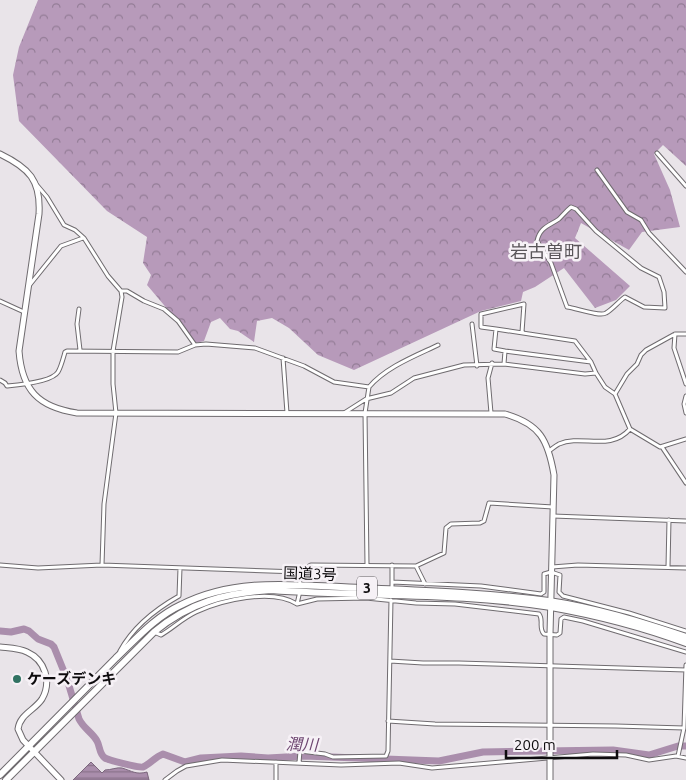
<svg xmlns="http://www.w3.org/2000/svg" width="686" height="780" font-family="Ubuntu,'Noto Sans JP',sans-serif">
<defs>
<pattern id="forest-crowns" width="20" height="18" patternUnits="userSpaceOnUse" patternTransform="scale(1.25)"><rect width="20" height="18" fill="#b79aba"/><path d="M2 6a3 3 0 1 1 6 0M12 15a3 3 0 1 1 6 0" fill="none" stroke="#937c96"/></pattern>
<pattern id="water-rules" width="6" height="5" patternUnits="userSpaceOnUse" patternTransform="scale(1.25)"><rect width="6" height="5" fill="#aa8eac"/><path d="M0 2.5h6" fill="none" stroke="#89728a"/></pattern>
</defs>
<rect width="100%" height="100%" fill="#e9e4e9"/>
<path fill="url(#forest-crowns)" d="M38 0H686V166L663 145 654 154 670 190 680 227 642 232 629 250 581 223 575 238 630 286 616 300 595 308 564 268 535 287 523 292 521 301 481 311 354 370 318 355 289 328 272 318 257 321 254 342 238 331 230 329 220 318 211 322 204 341 196 343 147 285 151 275 143 263 147 237 107 211 19 121 13 75 19 47Z"/>
<path fill="url(#water-rules)" stroke="#7b677d" d="M91 762 102 773 105 770C111 770 117 767 122 768 132 771 136 775 147 772L149 780H73Z"/>
<g fill="none" stroke-linecap="round" stroke-linejoin="round">
<path stroke="#aa8eac" stroke-width="7" d="M0 631 11 632 24 629 29 631 38 639 51 644 54 647 67 679 79 719C84 729 92 732 97 741 100 746 99 754 105 758 108 760 139 768 143 767 150 764 155 757 163 754L185 762 201 758 241 756 268 758 304 756 439 761 483 752 613 750 649 755 678 746H686"/>
<defs>
<path id="street" d="M657 153 686 186
M597 170 627 212 641 220 649 233 686 272
M36 184 47 197 64 225 75 230 84 238 108 276 121 291 122 297 113 351V384L116 413 104 504 102 565
M571 207 576 209 596 231 641 268 659 277 664 292 665 308 644 307 625 297C618 302 613 309 606 313 600 317 576 308 567 307L551 263 537 241C540 227 549 226 559 219 563 215 566 211 571 207Z
M28 287 61 246 83 238
M121 291H127L144 301 164 309 178 321 195 345
M0 301 24 312
M79 309 77 324 80 350
M472 324 477 366
M496 329 481 327V314L524 304 522 332
M675 334 674 348 686 384
M505 351 591 362
M283 358 287 413
M504 364 505 351 494 349 496 329 575 341 591 362 596 373
M0 380 5 383 7 386C18 385 52 382 58 372 61 367 63 359 65 352L67 351 178 352 195 345 206 344 255 348 304 366 334 382 369 387 365 413 367 565
M369 387C386 367 415 356 438 345
M615 394 627 374 637 364 641 355 646 350 675 334H686
M686 396 684 404 686 413
M344 413 366 399 391 393 414 378 464 365 504 364 585 374 596 373 605 387 615 394 630 429 660 447 686 439
M491 413 488 378 492 363
M662 447 686 483
M549 451C552 449 555 446 559 444 582 434 610 452 630 429
M553 516 686 521
M0 565 38 568 102 565 299 572 311 565 416 566 444 553 446 528 451 524 480 523 484 521 489 503 553 507
M392 565V589
M416 566 425 584
M552 567 578 565 686 568
M668 567 669 520
M299 572 300 584
M392 582 481 586 541 594 544 592V574L551 572 560 575 559 592 563 596 629 613 686 631
M297 604 300 591
M154 632 161 635C173 628 183 618 196 612 221 600 272 588 297 604L317 599 366 598 416 603 455 604 539 614C544 620 538 628 544 634L557 635 560 633 561 619 564 617 583 621 686 652
M120 651C133 627 156 609 179 596L180 568
M390 661 423 663H459L686 670
M388 721 435 724 616 726 684 728
M678 756 684 728 686 665
M276 762V780
M299 763 300 751 325 754 333 757 386 756 388 751 391 600
M165 780 177 771 186 766 222 760 341 765 399 763 432 768 593 754 626 755 649 760 676 756 686 758"/>
<path id="secondary" d="M0 154C29 168 41 180 39 214L19 351C22 390 38 407 77 413L505 414C540 424 548 440 554 475L550 634V780
M0 647C9 648 19 648 27 652 45 660 52 682 42 699 35 710 20 714 18 729L23 740 61 780"/>
<path id="highway" d="M0 775C39 736 77 697 116 658 136 639 155 617 181 605 237 576 301 586 362 588 424 591 487 593 549 601 596 608 641 622 686 637
M6 780 154 632C190 602 226 593 271 590 364 597 458 592 551 607 596 615 643 627 686 643"/>
</defs>
<use href="#street" stroke="#6f6b6f" stroke-width="5"/>
<use href="#secondary" stroke="#6f6b6f" stroke-width="7"/>
<use href="#highway" stroke="#6f6b6f" stroke-width="8"/>
<use href="#street" stroke="#fff" stroke-width="3"/>
<use href="#secondary" stroke="#fff" stroke-width="5"/>
<use href="#highway" stroke="#fff" stroke-width="6"/>
</g>
<circle fill="#317262" stroke="#f6f1f6" stroke-width="2" cx="17" cy="679" r="5"/>
<g text-anchor="middle" stroke-width="5" stroke-linejoin="round" paint-order="stroke">
<rect fill="#f6f1f6" stroke="#545154" stroke-width="1" x="357" y="576.5" width="20" height="23" rx="4"/>
<g font-size="14" font-weight="bold" fill="#0e0c0e">
<text x="367" y="593">3</text>
</g>
<g font-size="15" fill="#0e0c0e" stroke="#f6f1f6">
<text transform="translate(310 574) rotate(2)" y="5">国道3号</text>
</g>
<g font-size="15" font-weight="bold" fill="#0e0c0e" stroke="#f6f1f6" text-anchor="start">
<text x="27" y="684">ケーズデンキ</text>
</g>
<g font-size="16" font-style="italic" fill="#6e4671" stroke="#f6f1f6">
<text transform="translate(302 744) rotate(2)" y="6">潤川</text>
</g>
<g font-size="18" fill="#595559" stroke="#f6f1f6">
<text x="546" y="258">岩古曽町</text>
</g>
</g>
<path d="M506 750v8h111v-8" fill="none" stroke="#0e0c0e" stroke-width="2.5"/>
<text x="514" y="750" font-size="15" fill="#0e0c0e" stroke="#f6f1f6" stroke-width="4" paint-order="stroke">200 m</text>
</svg>
